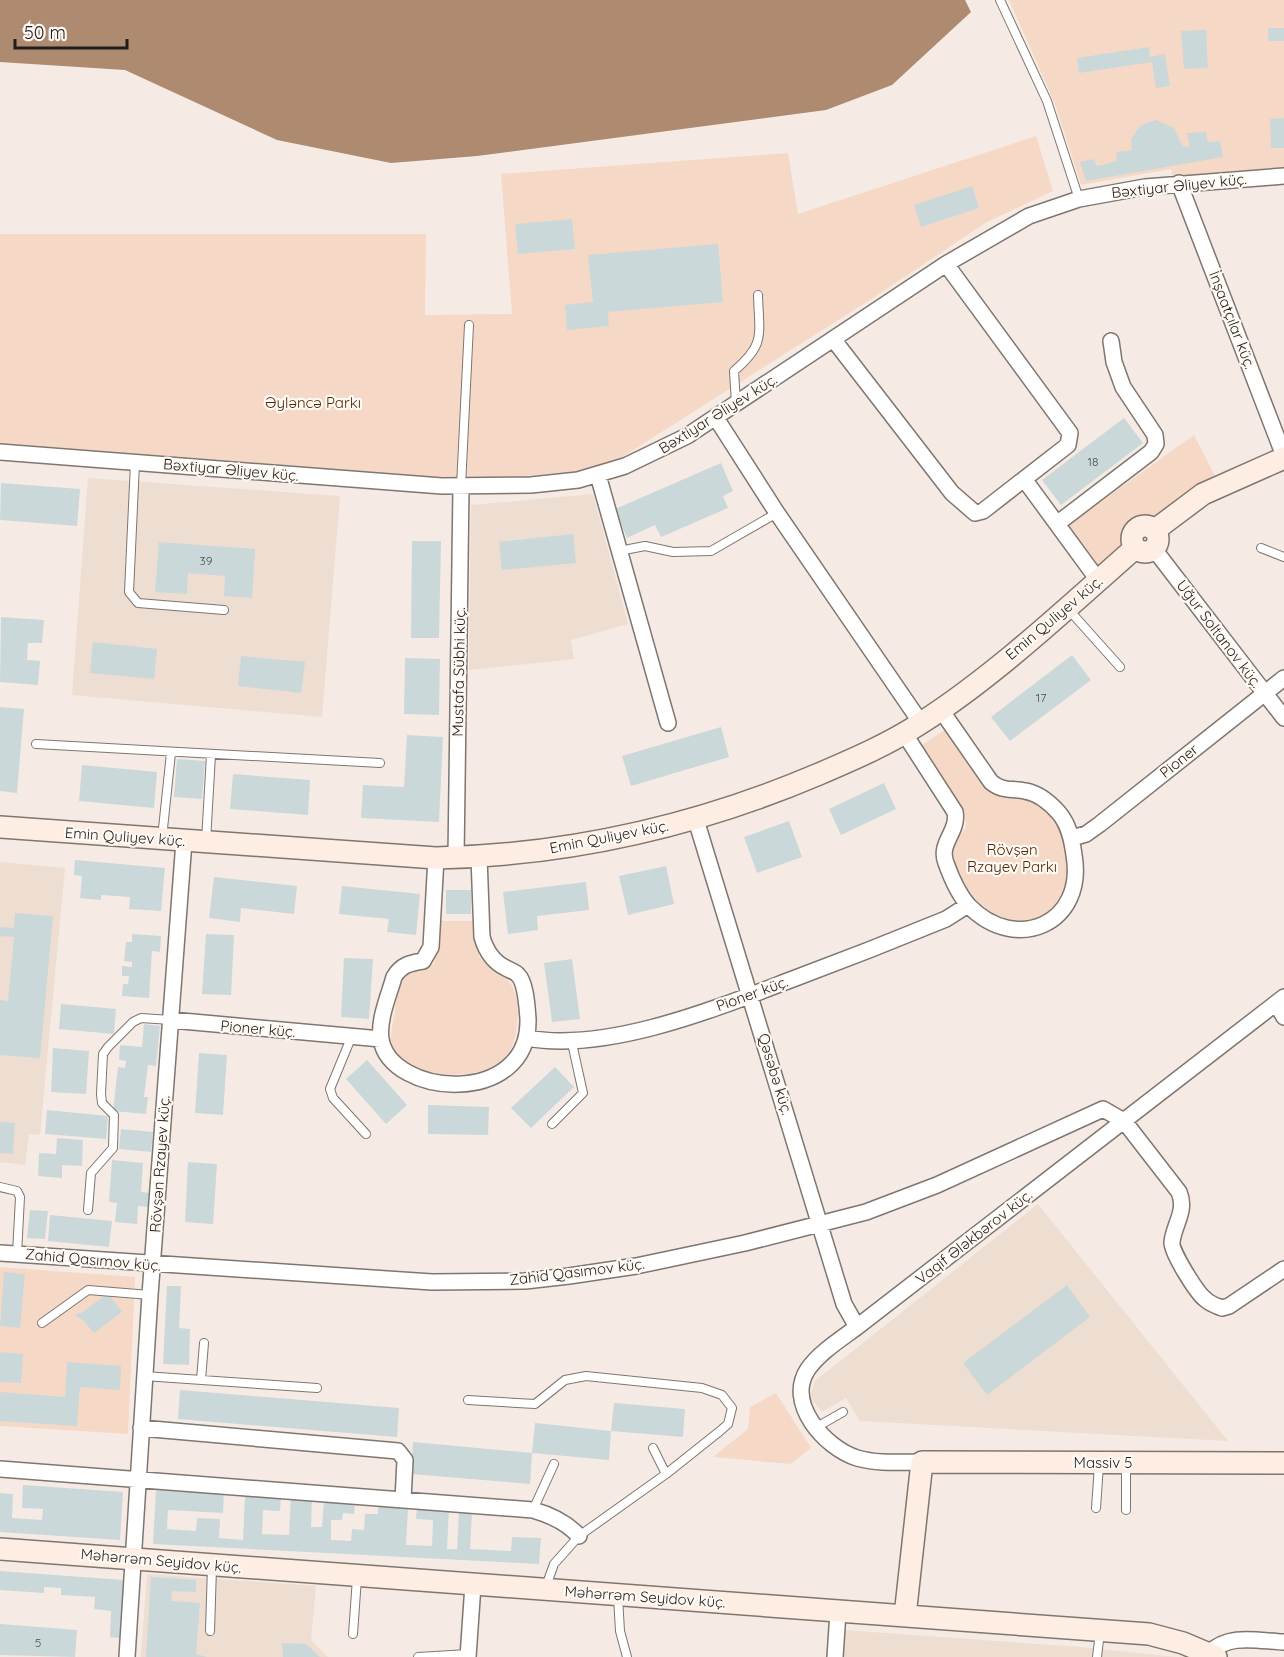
<svg xmlns="http://www.w3.org/2000/svg" width="1284" height="1657" font-family="Quicksand,sans-serif">
<rect width="100%" height="100%" fill="#f5ebe4"/>
<path fill="#eeddd1" d="M88 478 340 496 322 717 72 695Z
M593 494 628 624 571 640 574 659 469 670 471 505Z
M0 862 65 868 40 1135 29 1134 25 1165 0 1162Z
M1038 1204 1228 1441 860 1421 846 1398 822 1412 810 1397 815 1381Z
M147 1574 316 1586 311 1640 328 1657H141Z
M844 1630 1080 1647 1176 1657H844Z"/>
<path fill="#f5d9c6" d="M1009 0H1284V170L1173 179 1171 169 1081 185 1055 104Z
M1036 136 1053 191 987 222 873 298 619 459 581 471 525 476 450 478 0 443V234H426L425 315 512 314 501 174 788 153 798 214Z
M1194 435 1215 476 1156 521 1139 517C1128 526 1127 533 1128 546L1098 570 1067 526Z
M946 729 989 792C1006 803 1024 793 1041 805 1057 817 1064 839 1067 857 1078 933 988 944 959 872 956 864 950 854 953 846 955 839 963 832 966 827L965 816 919 747Z
M439 921H476L479 956C488 967 502 972 510 983 518 994 519 1010 517 1023 516 1038 512 1053 499 1063 474 1082 400 1079 391 1042 390 1033 394 1019 395 1010 399 977 403 974 434 964Z
M0 1267 135 1277 128 1434 0 1426Z
M776 1393 811 1448 791 1464 713 1457 748 1429 750 1407Z"/>
<path fill="#ad8a70" d="M0 0H965L971 12 892 85 826 110 477 156 391 163 277 140 125 70 0 62Z"/>
<path fill="#cbd8d9" d="M1268 28H1284V41H1268Z
M1206 30 1208 68 1184 69 1181 31Z
M1149 47 1150 57 1165 54 1170 86 1156 88 1152 62 1079 73 1077 58Z
M1284 118V148H1271L1270 119Z
M1156 120 1174 128 1183 147 1190 146 1187 133 1206 132 1208 142 1220 141 1223 157 1086 181 1080 162 1094 159 1097 166 1117 161 1116 152 1132 150 1131 139 1141 125Z
M972 186 979 208 921 227 914 205Z
M572 219 575 249 518 254 515 224Z
M718 244 723 302 608 312 609 326 567 330 565 305 593 302 588 255Z
M1124 418 1143 443 1061 505 1042 480Z
M721 463 733 491 723 496 728 508 661 537 655 525 627 538 615 509Z
M1 483 80 489 77 526 0 520Z
M573 534 576 563 502 570 499 542Z
M412 541H441L439 638H411Z
M159 542 255 549 252 598 224 596 225 576 188 573 187 594 155 592Z
M1 617 44 620 42 643H28L27 660 40 661 38 685 0 682Z
M93 642 157 649 154 679 90 673Z
M1072 655 1091 680 1010 741 991 717Z
M241 656 305 662 301 693 238 686Z
M405 658 440 659 439 715 404 714Z
M0 707 24 709 17 793 0 791Z
M721 727 729 757 631 786 622 756Z
M407 735 443 737 439 822 361 818 363 785 404 787Z
M177 759 205 761 202 799 174 797Z
M82 765 157 772 154 808 79 801Z
M233 774 310 780 308 815 230 809Z
M884 783 896 809 841 835 829 809Z
M789 821 802 857 757 873 744 837Z
M75 860 165 868 161 911 129 909 130 897 101 895V900L80 898 82 876 74 875Z
M666 866 674 904 628 915 619 876Z
M214 877 297 886 294 914 241 908 240 922 209 918Z
M586 882 589 910 537 916 538 930 508 934 503 892Z
M342 886 420 894 416 935 387 932 389 919 339 914Z
M446 890H471V914H446Z
M15 913 53 916 40 1058 0 1055V1000L8 1001 14 937 0 936V927L14 928Z
M132 934 161 936 160 952 152 951 149 998 122 996 123 984H128L129 976H122V966L132 967V962L124 961 126 942H132Z
M206 934 234 935 231 995 202 994Z
M344 958 373 959 369 1019 341 1017Z
M572 959 580 1019 552 1022 544 963Z
M61 1004 116 1009 114 1034 59 1029Z
M144 1024 160 1026 156 1066 148 1065 144 1097H148L146 1114 113 1111 118 1067 125 1068 126 1061 119 1060 120 1045 142 1047Z
M53 1048 89 1051 86 1094 51 1092Z
M199 1053 227 1055 223 1115 195 1113Z
M367 1060 407 1105 386 1124 346 1079Z
M555 1067 574 1087 531 1128 511 1108Z
M428 1105 489 1107 488 1135 428 1134Z
M47 1110 108 1116 106 1139 45 1134Z
M0 1122 15 1123 13 1154 0 1153Z
M121 1129 153 1132 151 1152 119 1149Z
M57 1138 83 1140 82 1166 62 1165V1178L38 1176 39 1153 56 1154Z
M112 1160 143 1163 141 1192 150 1193 149 1207 138 1206 137 1224 115 1222 117 1203 109 1202Z
M188 1162 217 1164 213 1224 185 1222Z
M30 1210 48 1211 45 1239 27 1238Z
M50 1215 112 1221 109 1247 48 1241Z
M4 1272 25 1274 20 1328 0 1326Z
M1067 1285 1090 1317 987 1395 963 1363Z
M167 1286H181L179 1328 190 1329 189 1365 163 1364Z
M108 1293 122 1312 94 1333 82 1319 77 1317 76 1314 83 1312Z
M0 1352 23 1354 21 1383 0 1382Z
M67 1362 121 1366 120 1390 80 1387 77 1426 0 1421V1392L65 1397Z
M180 1390 399 1408 397 1437 178 1419Z
M614 1403 685 1409 683 1437 611 1431Z
M535 1423 611 1431 609 1460 532 1453Z
M413 1442 532 1453 530 1484 411 1474Z
M23 1485 123 1492 120 1540 0 1532V1493L13 1494 12 1518 42 1520 43 1509 22 1508Z
M156 1489 224 1492 223 1513 168 1510 167 1529 196 1531 197 1518 220 1519 219 1538 243 1540 245 1496 281 1497 280 1511 263 1510 262 1534 289 1535 291 1497 312 1498 311 1527H322L324 1501 355 1503 354 1514 343 1513 342 1520H331V1540L351 1541 352 1529 364 1530 365 1514H378V1506L408 1508 406 1545 432 1546 433 1520 416 1519 417 1507 449 1509 447 1549H457L459 1511 472 1512 470 1549 511 1551 512 1537 541 1538 539 1564 153 1544Z
M0 1571 124 1580 120 1638 110 1637 111 1611 94 1609 95 1597 61 1595V1588L44 1587V1593L0 1590Z
M151 1577 196 1580V1592L172 1591 171 1601 200 1603 196 1654 207 1657H146Z
M0 1624 77 1630 75 1657 0 1655Z
M282 1643 306 1644 320 1657H283Z"/>
<g fill="none" stroke-linecap="round" stroke-linejoin="round">
<defs>
<path id="lane" d="M1000 0 1047 101 1079 199
M736 404 734 371C766 344 759 335 758 295
M135 463 129 592 138 603 224 610
M461 486 469 325
M1261 548 1284 557
M619 551 645 546 673 552 711 551 777 513
M1069 610 1120 667
M36 744 380 763
M162 838 171 753
M206 841 211 755
M351 1038 330 1089 333 1098 366 1134
M552 1124 583 1093 572 1043
M0 1187 17 1191 20 1197 17 1254
M88 1210 91 1173 113 1148 114 1115 102 1103 101 1094 103 1054 108 1047 133 1022 141 1018 171 1020
M42 1323 88 1290 150 1295
M144 1376 317 1388
M201 1380 204 1343
M468 1400 535 1404 565 1380 586 1376 702 1388 722 1395 732 1408 728 1424 720 1431 666 1474 579 1536 554 1564 545 1589
M815 1428 843 1412
M653 1448 666 1474
M1096 1508 1099 1465
M533 1510 554 1464
M1126 1510V1465
M618 1597 620 1631 627 1657
M210 1631 212 1567
M353 1634 357 1578
M418 1657 468 1654
M1097 1657 1100 1632"/>
<path id="street" d="M1179 183 1284 456
M833 339 952 493 975 513 983 511 1068 445 1070 433 946 264
M716 418 777 513 921 723
M0 452 442 486 531 485 578 480 625 466 687 436 946 264 1029 216 1079 199 1145 187 1284 176
M598 475 668 723
M1024 479 1098 580
M1058 523 1151 452 1156 444 1155 435 1123 387 1114 362 1111 341
M1154 549 1284 718
M904 733 955 812C959 832 938 843 946 863 951 877 959 895 969 906 1016 954 1086 924 1074 855 1072 840 1069 825 1059 813 1051 804 1038 793 1025 791 1011 788 1003 792 991 782L941 710
M696 820 844 1304 857 1327
M1072 838 1086 834 1100 824 1284 678
M436 858 431 947 423 961C410 963 401 965 394 977 389 995 378 1020 381 1039 390 1097 530 1108 528 1019 527 1007 526 983 518 975 516 972 509 970 506 968 493 962 486 951 482 937L479 857
M456 858 461 487
M1276 1003 1284 1017
M171 1020 381 1039
M526 1038C608 1053 717 1008 793 979 844 960 895 940 946 919L968 905
M0 1253 432 1282 525 1281 569 1276 636 1266 745 1243 866 1212 937 1185 1103 1109 1124 1121 1179 1192C1187 1211 1174 1224 1172 1242 1171 1252 1197 1293 1205 1299 1210 1304 1217 1306 1222 1308L1229 1306 1284 1269
M141 1428 398 1451 405 1460 403 1500
M922 1462C901 1462 877 1464 857 1458 825 1448 785 1403 808 1369 820 1352 841 1339 857 1327L1284 997
M0 1469 533 1510C551 1515 566 1522 579 1536
M1209 1653C1229 1633 1258 1641 1284 1642
M127 1657 150 1295 184 841
M468 1657 473 1585
M835 1657 838 1612"/>
<path id="secondary" d="M1132 539a13 13 0 1 1 26 0a13 13 0 1 1-26 0Z
M1155 530 1203 494 1284 458
M0 827 436 858C569 855 697 826 819 774 854 759 889 744 921 723 996 675 1068 607 1135 548
M0 1549 1149 1634 1183 1643 1216 1657
M905 1616 922 1462 1284 1463"/>
</defs>
<use href="#lane" stroke="#7e766f" stroke-width="10"/>
<use href="#street" stroke="#7e766f" stroke-width="18"/>
<use href="#secondary" stroke="#7e766f" stroke-width="24"/>
<use href="#lane" stroke="#fff" stroke-width="8"/>
<use href="#street" stroke="#fff" stroke-width="15"/>
<use href="#secondary" stroke="#fdede2" stroke-width="21"/>
</g>
<g text-anchor="middle" stroke-width="4.5" stroke-linejoin="round" paint-order="stroke">
<g font-size="12" fill="#4b4c4a">
<text x="1093" y="466">18</text>
<text x="206" y="565">39</text>
<text x="1041" y="702">17</text>
<text x="38" y="1647">5</text>
</g>
<g font-size="15" fill="#201d1a" stroke="#fff9f4">
<text transform="translate(1179 186) rotate(-6)" y="5">Bəxtiyar Əliyev küç.</text>
<text transform="translate(1232 320) rotate(69)" y="5">İnşaatçılar küç.</text>
<text transform="translate(718 414) rotate(-32)" y="5">Bəxtiyar Əliyev küç.</text>
<text transform="translate(231 470) rotate(5)" y="5">Bəxtiyar Əliyev küç.</text>
<text transform="translate(1054 618) rotate(-40)" y="5">Emin Quliyev küç.</text>
<text transform="translate(1219 634) rotate(53)" y="5">Uğur Soltanov küç.</text>
<text transform="translate(459 672) rotate(-89)" y="5">Mustafa Sübhi küç.</text>
<text transform="translate(1179 761) rotate(-39)" y="5">Pioner</text>
<text transform="translate(125 837) rotate(4)" y="5">Emin Quliyev küç.</text>
<text transform="translate(609 837) rotate(-11)" y="5">Emin Quliyev küç.</text>
<text transform="translate(752 994) rotate(-20)" y="5">Pioner küç.</text>
<text transform="translate(258 1029) rotate(5)" y="5">Pioner küç.</text>
<text transform="translate(775 1074) rotate(73)" y="5">Qəsəbə küç.</text>
<text transform="translate(160 1164) rotate(-86)" y="5">Rövşən Rzayev küç.</text>
<text transform="translate(974 1237) rotate(-38)" y="5">Vaqif Ələkbərov küç.</text>
<text transform="translate(93 1260) rotate(5)" y="5">Zahid Qasımov küç.</text>
<text transform="translate(577 1272) rotate(-7)" y="5">Zahid Qasımov küç.</text>
<text x="1103" y="1468">Massiv 5</text>
<text transform="translate(161 1561) rotate(5)" y="5">Məhərrəm Seyidov küç.</text>
<text transform="translate(645 1597) rotate(4)" y="5">Məhərrəm Seyidov küç.</text>
</g>
<g font-size="15" fill="#4d2908" stroke="#fff9f4">
<text x="313" y="408">Əyləncə Parkı</text>
<text x="1012" y="855">Rövşən<tspan x="1012" dy="17">Rzayev Parkı</tspan></text>
</g>
</g>
<path d="M15 39v9h112v-9" fill="none" stroke="#201d1a" stroke-width="3"/>
<text x="24" y="39" font-size="18" fill="#201d1a" stroke="#fff9f4" stroke-width="4.5" paint-order="stroke">50 m</text>
</svg>
